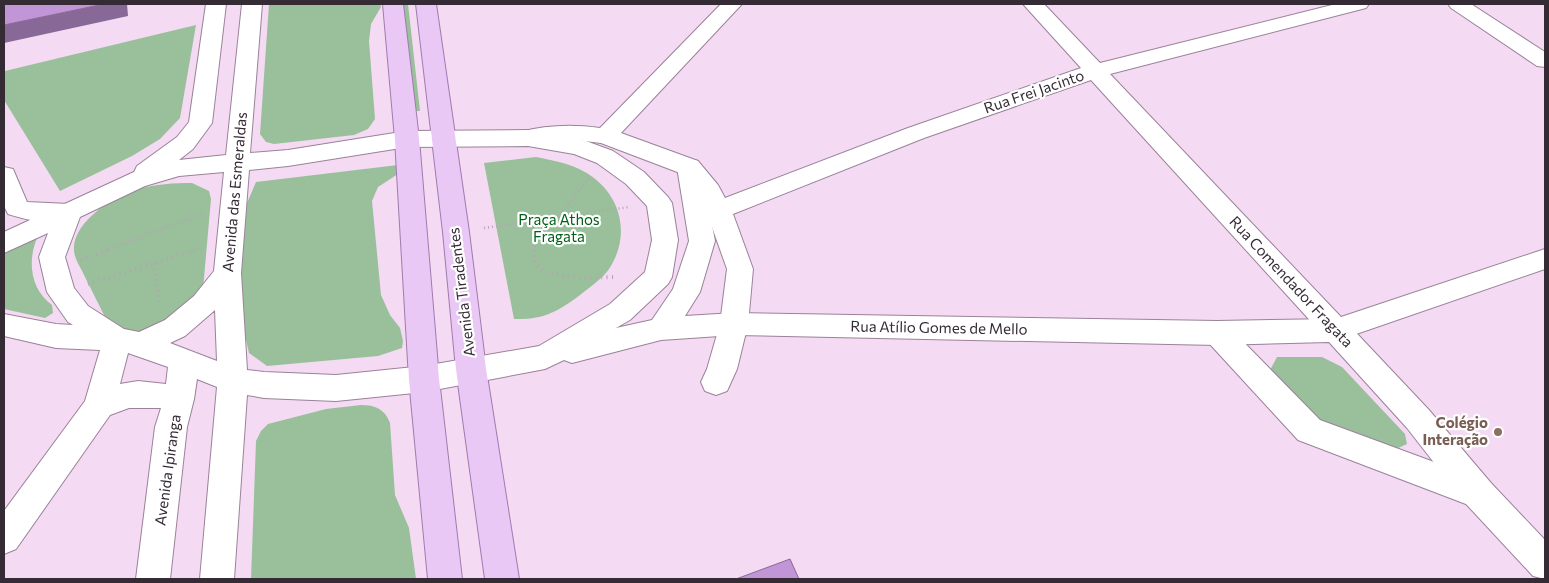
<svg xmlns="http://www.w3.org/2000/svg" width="1549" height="583" font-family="Commissioner,sans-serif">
<rect width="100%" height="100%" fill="#f4daf3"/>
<path fill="#99c09a" d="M269 4H380L381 7 371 24 369 41 375 119 368 129 354 135 274 144 266 142 260 134Z
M403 4H408L420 111H415Z
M196 25 180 118 160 139 132 156 60 191 4 100 5 71Z
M536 157C550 160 564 162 577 168 618 186 634 231 609 269 602 279 590 287 580 295 557 312 543 320 514 319L484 163Z
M398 165 401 172 378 187 372 201 381 295 390 315 400 328 403 341 402 348 378 356 267 366 249 353 243 327 241 253 244 210 256 182Z
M192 183 209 191 211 199 203 289 189 310 152 330 136 332 121 331 109 325C101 309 93 293 85 277 82 270 77 263 75 256 66 226 114 195 138 189 156 184 174 183 192 183Z
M35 237 37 238C27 262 31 290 52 305L53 313 45 318 4 309V250Z
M1277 357H1322L1342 367 1405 434 1407 444 1396 449 1318 422 1269 372Z
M361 405C375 405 385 409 390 423L395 495 409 528 416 579H251L256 441 261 431 268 424 326 409Z"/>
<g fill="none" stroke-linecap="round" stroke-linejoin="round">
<defs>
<path id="minor" d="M721 4H742L621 133 698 161 718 185 725 198 908 128 1081 68 1023 4H1044L1100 63 1336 4H1369L1366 8 1110 74 1341 317 1545 249V269L1336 341 1326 338 1091 80 924 138 733 214 753 269 748 324 737 369 727 391 716 395 705 391 701 382 707 369 720 324 727 269 706 210 699 196 680 173 601 143 576 140 528 146 520 144 516 138 520 132C546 125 573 124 600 128Z
M1448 4H1471L1545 52V67L1537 66 1451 8Z
M4 167 13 169 27 202 69 204 78 207 82 213 78 219C55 226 30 221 8 214L4 206Z
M1217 321 1227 325 1320 420 1491 483 1495 494 1491 505 1479 509 1298 440 1207 341 1203 333 1207 325Z"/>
<path id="secondary" d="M206 4H226L212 123 193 149 179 160 226 155 242 4H262L250 153 288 150 407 131 528 130 586 141 613 151 644 172 668 197 672 203 678 240 672 277 668 284 630 320 616 328 652 320 673 289 689 241 677 167 680 161 689 159 698 161 701 167 715 241 700 292 685 316 734 313 1217 321 1336 319 1346 322 1429 410 1491 483 1545 540V579L1533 576 1467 505 1407 428 1329 342 1217 345 734 335 661 340 572 363 564 360 545 369 424 392 336 401 264 398 247 395 234 579H200L217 387 197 379 194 399 187 427 170 579H136L155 427 161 408H129L110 415 16 549 4 554V511L85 401 100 350 56 348 4 336V314L56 324 73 325 68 322 47 292 39 257 48 233 4 253V232L134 172 137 166 177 137 189 122ZM528 146 574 154 597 163 626 184 647 206 652 240 645 272 610 304 539 346 424 366 336 375 264 372 247 370 241 273 249 170 288 166 407 147ZM224 172 214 271 194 296 165 320 139 332 124 329 88 306 74 288 65 257 80 217 145 186 179 176ZM215 310 217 361 170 343 185 336ZM128 353 168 367 166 384 138 381 120 384Z"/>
<path id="primary" d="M383 4H403L419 139 439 379 462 579H428L409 379 395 139Z
M416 4H436L469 232 486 369 519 579H485L456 369 443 232Z"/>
</defs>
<use href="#minor" stroke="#9a8299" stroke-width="2"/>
<use href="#secondary" stroke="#9a8299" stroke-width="2"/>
<use href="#primary" stroke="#a17aae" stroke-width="2"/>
<path stroke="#b7a2b6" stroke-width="2.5" stroke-dasharray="1 3" stroke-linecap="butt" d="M484 228 629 207
M104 251 204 213
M191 251 201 248
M534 251 536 238 557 219 590 177"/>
<path stroke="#b7a2b6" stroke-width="4" stroke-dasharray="1 4.5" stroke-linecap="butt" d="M534 250C527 284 596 277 616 277
M81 260 108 250
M154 263 160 304
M88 284 195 250"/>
<use href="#minor" fill="#fff" fill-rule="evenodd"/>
<use href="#secondary" fill="#fff" fill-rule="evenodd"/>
<use href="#primary" fill="#e9c8f5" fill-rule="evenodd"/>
</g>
<path fill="#886896" d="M104 4H127L128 16 4 43V25Z"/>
<path fill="#c295d6" stroke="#886896" d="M4 4H104L4 25Z
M790 559 799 579H736Z"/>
<circle fill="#8d6e63" stroke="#fff" stroke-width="2" cx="1498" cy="432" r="5"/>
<g text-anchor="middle" stroke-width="4.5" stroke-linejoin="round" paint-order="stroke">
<g font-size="15" fill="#352b35" stroke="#fff">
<text transform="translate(1034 92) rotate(-19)" y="5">Rua Frei Jacinto</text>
<text transform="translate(235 192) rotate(-85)" y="5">Avenida das Esmeraldas</text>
<text transform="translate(1291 282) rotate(47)" y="5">Rua Comendador Fragata</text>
<text transform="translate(462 292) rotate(-97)" y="5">Avenida Tiradentes</text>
<text transform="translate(939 328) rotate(1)" y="5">Rua Atílio Gomes de Mello</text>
<text transform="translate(168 470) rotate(-82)" y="5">Avenida Ipiranga</text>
</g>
<g font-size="15" fill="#006117" stroke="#fff">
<text x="559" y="225">Praça Athos<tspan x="559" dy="17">Fragata</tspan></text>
</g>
<g font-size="15" font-weight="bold" fill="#785e54" stroke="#fff" text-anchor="end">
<text x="1488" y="428">Colégio<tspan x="1488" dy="17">Interação</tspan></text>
</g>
</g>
<rect width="1549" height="583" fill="none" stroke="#352b35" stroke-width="10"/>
</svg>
